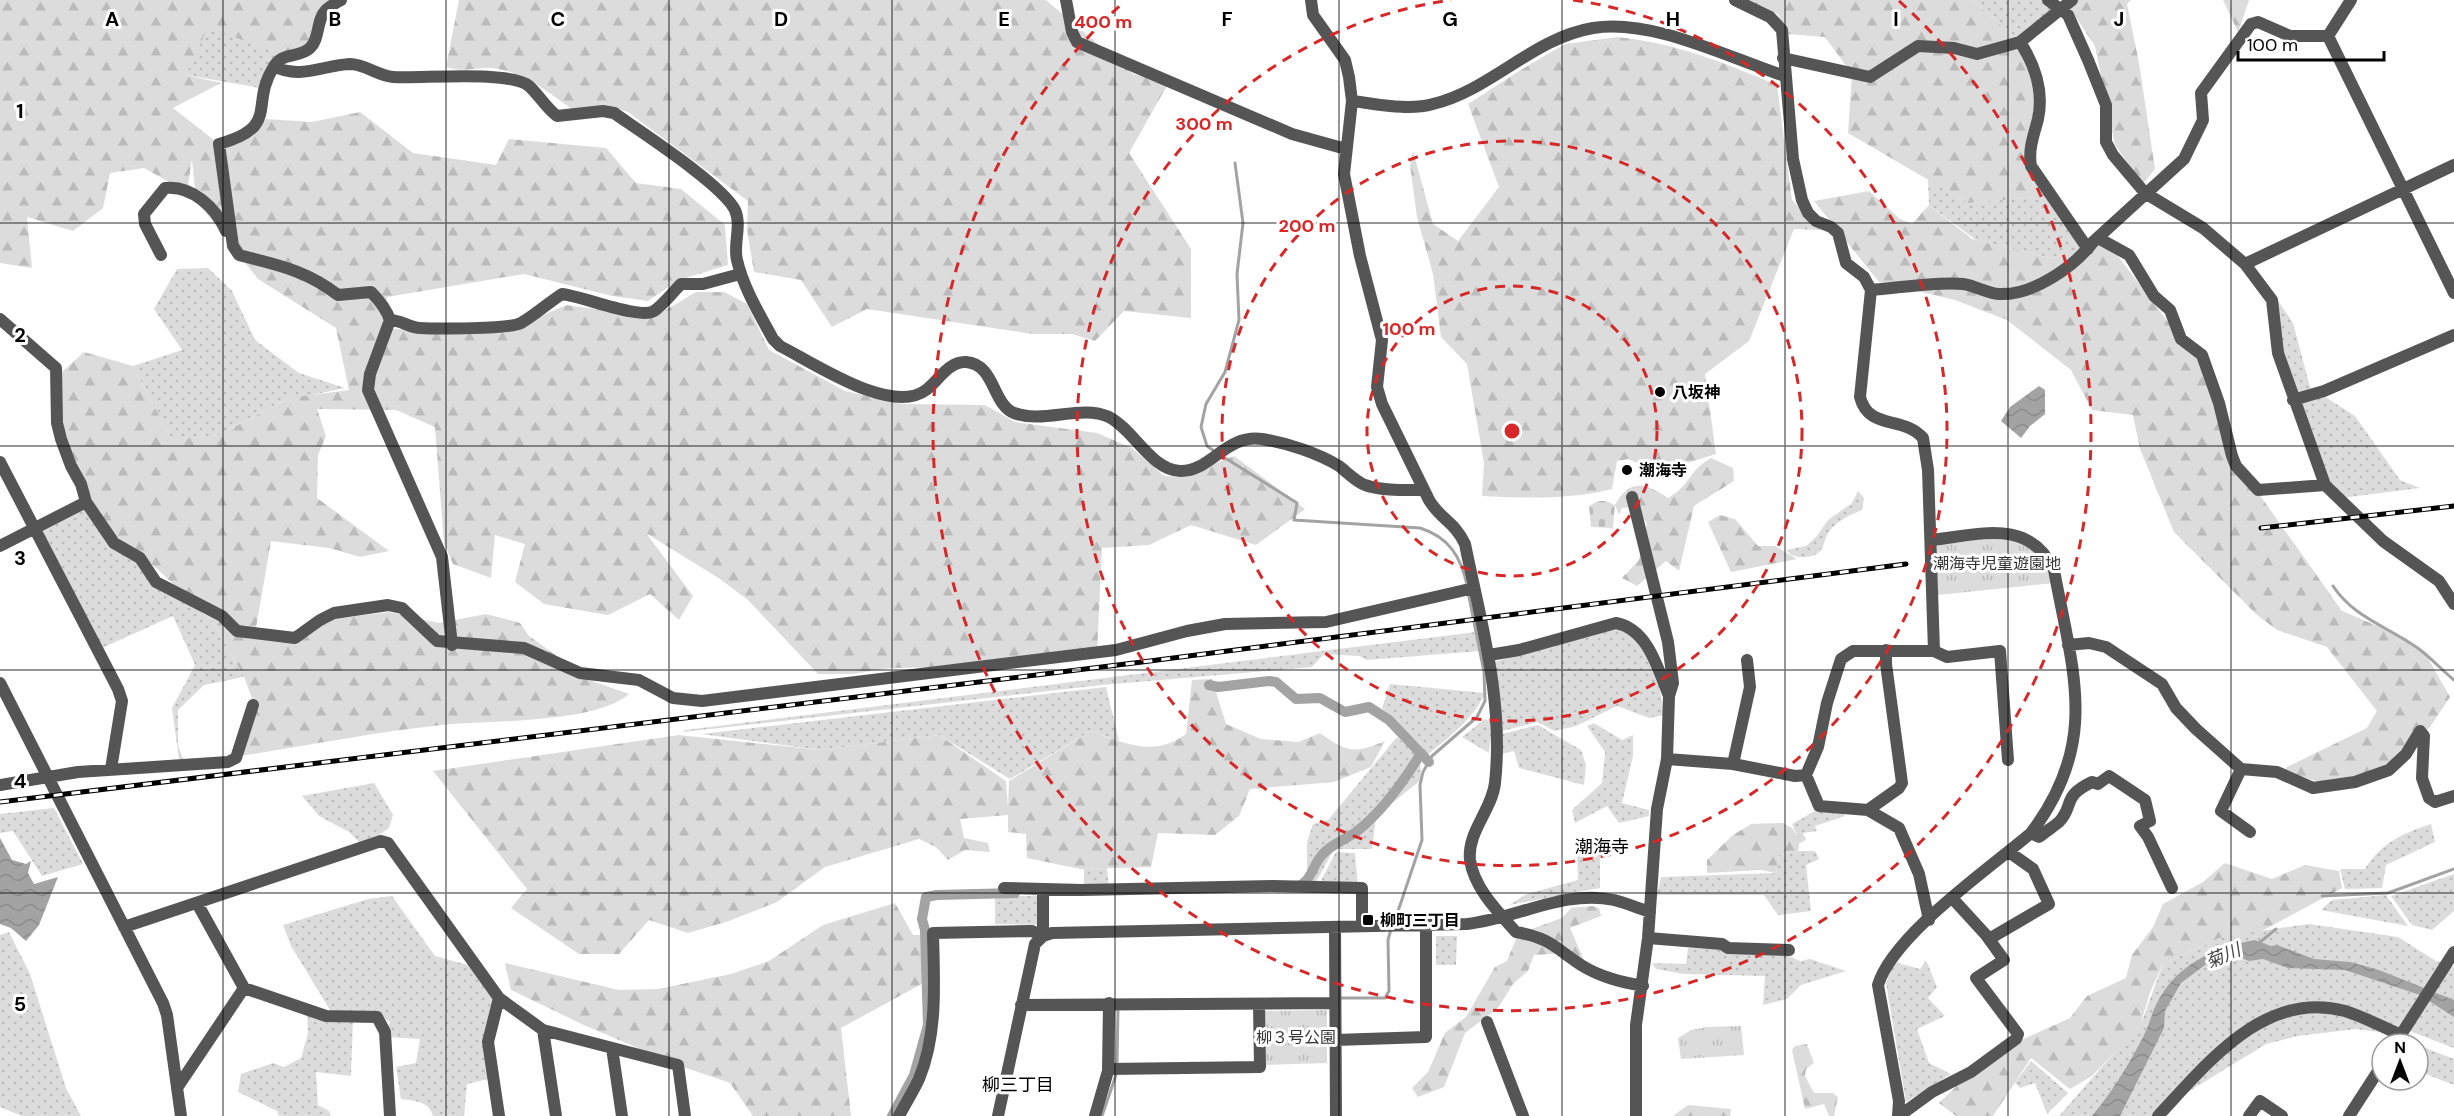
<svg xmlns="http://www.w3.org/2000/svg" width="2454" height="1116" font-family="'DM Sans','Noto Sans JP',sans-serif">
<defs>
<pattern id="grass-dots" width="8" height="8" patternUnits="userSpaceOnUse" patternTransform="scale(1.5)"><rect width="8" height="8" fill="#dcdcdc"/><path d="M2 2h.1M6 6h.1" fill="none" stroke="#bbb" stroke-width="1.8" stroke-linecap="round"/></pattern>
<pattern id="forest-firs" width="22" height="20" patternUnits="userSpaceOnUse" patternTransform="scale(1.5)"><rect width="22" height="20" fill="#dcdcdc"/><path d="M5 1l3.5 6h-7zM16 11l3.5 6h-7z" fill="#bbb"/></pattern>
<pattern id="cemetery-stones" width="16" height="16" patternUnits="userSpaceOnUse" patternTransform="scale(1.5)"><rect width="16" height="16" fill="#dcdcdc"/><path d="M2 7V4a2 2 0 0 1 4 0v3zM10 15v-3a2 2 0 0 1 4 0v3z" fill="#bbb"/></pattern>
<pattern id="park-tufts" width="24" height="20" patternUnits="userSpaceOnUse" patternTransform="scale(1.5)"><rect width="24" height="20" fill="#dcdcdc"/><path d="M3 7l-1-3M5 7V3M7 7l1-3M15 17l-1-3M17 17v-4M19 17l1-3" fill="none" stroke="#bbb"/></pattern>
<pattern id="water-waves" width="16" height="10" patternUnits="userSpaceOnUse" patternTransform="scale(1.5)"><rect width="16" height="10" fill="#a3a3a3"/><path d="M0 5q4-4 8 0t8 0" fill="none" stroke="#8b8b8b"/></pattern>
</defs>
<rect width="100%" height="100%" fill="#fff"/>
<path fill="url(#grass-dots)" d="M206 0H336L281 58 266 89 186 75Z
M1973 0H2043L2054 9 2020 42Z
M2031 166 2088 249 2050 258 1976 240 1929 205 1928 179 1968 203 2035 197Z
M208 268 232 291 255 340 299 373 345 388 283 401 219 435 172 440 133 366 182 350 154 309 177 269Z
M2275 296 2293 323 2310 387 2355 416 2400 480 2420 488 2341 498 2325 485 2278 353Z
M1858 491 1864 498 1862 510C1852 514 1841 519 1833 527 1819 540 1830 556 1803 557 1795 557 1792 556 1786 550L1806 546 1816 537 1828 520 1852 503Z
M84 507 110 546 136 562 212 620 244 677 204 685 178 710V745L183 759H179L172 708 195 665 173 616 102 648 41 529Z
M1621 627C1653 647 1659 680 1664 715L1649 718 1617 706 1576 726 1554 731 1538 722 1502 731 1494 662 1594 631Z
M1476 632 1480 651 1367 660 1359 656 1324 654 1312 667 1102 685 683 732 685 730Z
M1390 684 1485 693C1473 720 1449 737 1426 756L1382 708Z
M1106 687 1119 741 1091 731 1010 779 939 735 820 750 701 734Z
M1485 719 1492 723 1489 753 1462 737Z
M1594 723 1622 740 1633 735V756L1622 803 1649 810V816L1619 823 1607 806 1575 823 1572 810 1602 783 1605 752 1587 726Z
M1538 725 1581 750 1586 765 1584 785 1519 768 1514 751 1501 754 1502 734Z
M1397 737 1420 757 1421 780 1376 816 1372 849H1334L1314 886H1307V842L1313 824 1328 820Z
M374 783 393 815 389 828 364 847 349 832 319 816 302 796Z
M54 808 83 864 42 876 13 831 0 833V814Z
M1841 808 1845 816 1815 826 1817 831 1803 833 1806 840 1800 843 1792 824 1815 811Z
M2431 824 2435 842 2386 865 2382 888 2345 889 2340 869H2365C2381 843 2403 833 2431 824Z
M1798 851H1815L1819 859 1806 865 1811 911 1778 915 1764 895H1657L1661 877 1776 873 1779 855Z
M1336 852 1355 853 1358 887 1318 886Z
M1600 852V888L1509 905 1527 894 1578 880 1577 853Z
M1107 868 1109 887 1084 889V869Z
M2454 874V911L2432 930 2412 925 2391 896Z
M2386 895 2408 926 2321 910 2332 900Z
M392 896 435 956 475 967 499 998 483 1040 493 1078 467 1084 464 1116H433C429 1101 415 1101 401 1099L396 1067 416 1063 420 1039 385 1037 390 1022 375 1012 330 1010 291 946 283 925 368 899Z
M995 896H1040L1041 925 995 924Z
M2309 924 2398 937 2436 961 2454 967V1048L2360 1012 2386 1033 2356 1029 2298 1036 2266 1044 2188 1092 2159 1116H2059L2142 1021 2163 964 2224 936Z
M9 932 30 974 66 1088 81 1116H22L0 1107V935Z
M1436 936H1457L1456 965H1436Z
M1688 948 1718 949 1727 953 1789 956 1800 961 1810 959 1846 971 1801 985 1787 999 1763 1005 1765 976 1684 974 1656 969 1652 963 1686 964Z
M1926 960 1937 987 1928 998 1945 1016 1917 1029 1929 1063 1951 1074 1906 1102 1886 983 1894 962 1920 969Z
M307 1010 353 1019 351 1076 316 1072 318 1105 329 1111 331 1116H279L277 1111 238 1092 241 1074 273 1063 284 1067 301 1058 308 1033Z
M2418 1045 2454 1059V1085L2418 1071Z
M2031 1061 2068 1093 2047 1114 2035 1083 2020 1088 2015 1083Z"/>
<path fill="url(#forest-firs)" d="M0 0H341L326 10 314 41 303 48 276 53 208 27 186 75 221 83 173 108 219 144 266 119 312 122 360 112 413 153 496 165 509 139 606 148 636 183 681 189 725 225 728 265 679 280 648 301 612 296 524 274 387 297 383 329 510 330 566 305 654 317 696 292H724L747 304 769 350 845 391 903 404 985 405 1015 422 1097 433 1132 448 1164 476 1181 477 1234 456 1305 509 1256 545 1191 525 1149 545 1102 548 1097 653 983 667 889 668 853 674H818L748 600 720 579 646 533 693 596 679 620 650 594 608 615 544 604 515 582 525 544 495 535 491 578 453 564 444 543 435 427 396 410 317 409 326 436 318 455 317 498 389 551 360 557 329 548 271 541 256 628 295 638 332 619 389 612 439 623 486 614 520 623 529 636 592 681 629 694C594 724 489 720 442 725 374 732 307 746 239 756L256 709 244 677 212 620 142 555 117 537 96 509 59 423 61 376 63 371 84 352 133 366 172 440 219 435 289 398 349 390 336 328 258 279 196 200 192 159 187 192 144 168 110 173 103 208 73 231 27 217 32 268 0 263Z
M459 0H1046L1133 74 1169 82 1129 153 1191 249V318L1124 311 1095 341 1072 334H1033L867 309 832 327 801 280 754 272 747 230 748 201 628 112 606 105 573 110C548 92 523 71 491 68 474 67 462 73 446 67Z
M1743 0H1973L2020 42 2038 91 2029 166 2036 197 1968 203 1848 133 1852 74 1825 37 1788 34 1778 14Z
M2077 0H2131L2127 4 2139 63 2155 169 2143 184 2115 145 2095 46 2069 7Z
M2223 0H2249L2238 33V32Z
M1618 37C1679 44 1722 62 1777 85L1792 200 1821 230 1794 229 1749 341 1705 374 1716 454 1658 472 1628 459 1617 461 1612 489C1569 500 1526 498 1482 496L1484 463 1467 364 1441 337 1433 274 1417 217 1410 165 1413 151 1433 224 1458 241 1499 187 1468 104 1519 71 1565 44Z
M1869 191 1900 219 1912 224 1929 205 1972 239 2050 258 2108 243 2181 339 2204 360 2232 456 2342 611 2406 638 2426 655 2450 697 2430 727 2404 755 2383 767 2327 785 2284 771 2287 767 2367 728 2377 711 2327 647 2277 630 2257 615 2174 532 2140 449 2133 415 2092 410 2071 370 2007 320 1955 300 1879 282 1814 201Z
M1711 458 1733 468 1734 481 1694 506 1679 571 1666 561 1637 586 1622 578 1639 560 1647 523 1632 507 1622 508 1619 515 1615 505C1629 479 1645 482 1668 498 1690 486 1688 471 1711 458Z
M1720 515 1735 519 1758 546H1775L1797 559 1731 572 1708 522Z
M1212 679 1226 724 1261 739 1298 742 1320 733C1348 753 1354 754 1385 741L1371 767 1334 782 1250 789 1239 816 1215 835 1158 833 1151 867 1080 869 1027 858 1026 834 1008 832V815L960 819 964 838 988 843 990 852 965 850 948 860 936 847 919 839 825 867 777 902 729 921 688 933 649 920 619 954H579L511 908 527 889 433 771 679 735 820 750 939 735 1006 781 1008 808 1009 781 1091 731C1125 743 1153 758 1186 734L1192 680Z
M1783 823 1792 828 1800 841 1798 851 1779 855 1776 873 1761 870 1707 873V860L1733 835 1751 824Z
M2225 863 2272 879 2305 865 2339 871 2342 888 2260 932 2224 936 2163 964 2150 992 2140 1026 2092 1076 2070 1089 2031 1058 1993 1116H1956L1939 1103 1971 1072 1999 1050 2070 1018 2087 996 2126 978 2132 955 2153 927 2163 904 2203 882Z
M895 903 913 935H927L929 980 841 1028 851 1116H753L730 1083 678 1065 586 1026 511 990 505 963 619 990 658 989 731 974 769 961 823 925Z
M1592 906 1599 908 1601 916 1570 928 1584 960 1566 953 1534 955 1528 971 1513 984 1498 1008 1465 1033 1444 1087 1418 1097 1412 1088 1428 1072 1445 1033 1466 1017 1495 967 1507 961 1518 934 1562 918 1571 908Z
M1807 1044 1814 1063 1806 1069 1805 1076 1814 1093H1833L1838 1097 1834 1116H1829L1824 1104 1805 1109 1792 1050 1795 1046Z
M1688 1105 1731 1109 1730 1116H1673Z"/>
<path fill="url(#cemetery-stones)" d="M1598 501H1606L1615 505 1613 528 1591 527 1589 506Z"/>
<path fill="url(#park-tufts)" d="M2002 536C2030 539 2045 557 2054 583L1938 595 1935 544Z
M1327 1010V1063L1265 1065V1011Z
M1741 1026 1744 1055 1681 1059 1678 1038 1691 1030 1707 1027Z"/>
<path fill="url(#water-waves)" d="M2039 386 2045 390V414L2030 426 2021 438 2001 421 2010 407Z
M0 838 12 860 26 864 31 861 28 873 34 884 58 877 39 925 26 941 11 928 0 924Z
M2255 940 2271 946 2277 945 2314 959 2350 962 2379 970 2454 1000V1017L2420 995 2345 970 2288 968 2263 959 2249 961 2234 955 2205 965 2181 983 2165 1011 2164 1028 2120 1116H2092C2112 1092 2130 1063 2144 1035 2149 1026 2151 1015 2156 1005 2175 965 2213 948 2255 940Z"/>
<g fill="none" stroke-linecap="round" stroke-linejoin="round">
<path stroke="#a3a3a3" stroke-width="3" d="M1217 453 1207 446 1201 427 1206 404 1225 372 1239 320 1237 274 1243 223 1235 163
M1222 456 1297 503 1294 520 1420 528C1449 537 1461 557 1467 585
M2333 586C2354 618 2389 627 2419 649 2431 658 2442 670 2454 680
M2322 896 2388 893 2454 869
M1394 923 1422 840 1420 785 1423 772 1432 756 1477 717 1485 701 1484 672 1468 592
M2259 943 2276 929
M1339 998H1385L1389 991 1388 940 1391 929
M1117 1066 1118 1006
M1102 1116 1117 1072"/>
<path stroke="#a3a3a3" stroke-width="10" d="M1209 685 1218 687 1269 681 1276 682 1296 699 1320 698 1345 712 1369 707 1389 720 1429 762
M1297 887C1312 881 1312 866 1322 855 1331 844 1345 840 1356 832 1382 812 1404 781 1421 753
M892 1116 914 1075 928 1025 925 930 922 919 926 897 937 895 1015 893"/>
<path stroke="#555" stroke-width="12" d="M341 0C336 3 330 6 326 10 316 20 320 39 310 48 300 58 283 52 275 65 248 105 282 126 219 144L233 246 239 255C277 265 306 270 338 295L371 292C379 300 386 308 390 320L370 374 368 390 442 557 452 645
M1066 0 1072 32 1077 42 1292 134 1346 149
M1311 0 1313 15 1345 60 1349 77 1352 101 1344 174 1360 256 1382 340 1377 387 1382 404 1429 500C1440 519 1455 522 1465 544 1481 623 1504 701 1495 783 1492 810 1467 832 1470 860 1474 888 1498 912 1516 932 1550 938 1554 947 1581 965 1600 977 1621 982 1643 986
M2048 0 2068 15 2088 60 2106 105V142L2113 155 2145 193 2203 228 2245 264 2272 300 2278 353 2325 485 2383 541 2439 581 2454 604
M2328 36 2454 293
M2020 42C2035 65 2044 91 2038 119 2034 135 2028 149 2031 166L2088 249
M1783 58 1870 77 1918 46 1954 48 1977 54 2020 42 2072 0
M274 66C299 80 324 65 350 64 365 64 378 76 393 77 420 79 509 70 529 86 539 95 546 108 557 116L603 111 614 113C641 132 723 185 735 210 742 226 733 244 737 260 743 287 760 315 773 339L780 346C814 363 891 416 926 390 938 381 949 361 966 362 995 364 992 404 1014 413 1044 424 1081 404 1109 417 1134 430 1151 470 1180 471 1211 472 1225 434 1262 439 1287 443 1318 453 1339 466 1347 472 1355 481 1365 485 1382 491 1405 490 1424 490
M1352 101C1378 104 1408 111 1433 104 1491 90 1533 38 1593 28 1652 18 1729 58 1785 76
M2098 238 2129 255 2154 296 2170 310 2181 339 2202 355 2219 403 2232 456 2236 466 2258 490 2325 485
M161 255 145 224 144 214 165 188C192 185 216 208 226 231
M2245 264 2454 165
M1871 290C1898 288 1939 281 1963 284 1976 286 1987 293 1999 294 2032 296 2074 267 2093 242L2184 159 2203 120 2201 93 2251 24 2258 22 2290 36H2328L2351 0
M0 319 56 368 57 423 61 439 71 466 81 484 86 502 114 543 140 558 156 582 222 616 237 631 295 638 320 620 334 613 388 605 402 608 437 641 524 648 580 673 639 680 673 698 702 701 1116 650 1187 631 1225 624 1326 622 1474 588
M390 320C401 320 410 328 420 328 435 329 511 329 521 323 535 315 548 303 562 294 582 296 640 320 654 311 664 304 672 293 681 284H703L740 274
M2293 400 2324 391 2454 335
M0 462 118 689 122 701 111 769
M1632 497 1668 642 1673 683 1669 696 1667 759 1657 809 1648 938 1636 1025V1116
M0 546 86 502
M2068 645 2089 643 2106 647 2162 684 2176 708 2196 729 2241 769 2277 772 2313 788 2355 782 2389 770 2406 754 2420 731 2424 736 2422 778 2429 798 2435 802 2454 796
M1934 651 1947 657 2000 651 2008 760
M1489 655 1519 650 1616 623C1648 629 1658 669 1669 696
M0 683 163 1003 167 1015 181 1116
M1667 759 1733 764 1795 776 1806 775 1818 747 1827 703 1841 659 1853 651H1934L1928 470 1923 438C1903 415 1869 431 1860 397L1871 290 1864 277 1846 263 1838 233 1831 227 1816 221 1808 213 1802 200 1793 159 1782 30 1770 17 1735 0
M1733 764 1750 687 1747 660
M2241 769 2221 811 2250 832
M1806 775 1819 806 1868 810 1899 828 1919 874 1929 920
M0 785 78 772 228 762 236 758 253 705
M1868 810 1899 788 1902 783 1886 664V650
M2031 833 2039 837C2045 832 2053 827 2059 822 2075 805 2061 797 2092 782L2098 784 2109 776 2145 800 2150 821 2140 826 2148 837 2172 888
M1004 888 1082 890 1272 886 1362 888V926
M124 927 381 841 388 843 499 998 543 1030 678 1065 685 1116
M1335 927 1336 1116
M1648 938 1722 944 1728 948 1789 950
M1989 939 2049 904 2033 869 2009 852
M244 988 326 1016 377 1017 385 1032 390 1116
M499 998 488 1042 499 1116
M1021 1005 1334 1003
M1487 1022 1523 1116
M543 1030 556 1116
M1335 1040 1426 1037V925
M2395 1044 2454 952
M612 1048 622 1116
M1108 1069 1260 1067 1259 1005
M177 1088 244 988 197 903
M899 1116C905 1104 913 1092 919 1079 938 1033 934 982 933 933L1032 931 1043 936V890
M998 1116 1035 944 1043 936 1052 933 1467 924C1515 919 1565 889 1614 900 1626 903 1638 908 1650 912
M1095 1116 1108 1071 1109 1003
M1898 1116 1899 1101 1878 985C1893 935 1990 868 2031 833 2100 742 2073 673 2054 570 2029 517 1979 535 1931 540
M1899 1116 1932 1092 1971 1072 2016 1039 2018 1034 1976 978 2004 960 1986 935 1953 899
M2158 1116C2206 1065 2264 989 2345 1011 2364 1017 2383 1027 2401 1035
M2249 1116 2260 1101 2282 1116
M2349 1116 2382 1065"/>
<defs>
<path id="rail" d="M2261 528 2454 506
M0 802 1142 662 1906 564"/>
</defs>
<use href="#rail" stroke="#000" stroke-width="5"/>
<use href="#rail" stroke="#fff" stroke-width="3" stroke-dasharray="9" stroke-linecap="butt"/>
</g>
<path fill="none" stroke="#000" stroke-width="1.5" stroke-opacity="0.55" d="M223 0V1116M446 0V1116M669 0V1116M892 0V1116M1115 0V1116M1339 0V1116M1562 0V1116M1785 0V1116M2008 0V1116M2231 0V1116M0 223H2454M0 446H2454M0 670H2454M0 893H2454"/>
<g fill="none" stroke="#d62828" stroke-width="3" stroke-dasharray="10 8">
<circle cx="1512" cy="431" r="145"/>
<circle cx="1512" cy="431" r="290"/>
<path d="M1573 0A435 435 0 1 1 1451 0"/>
<path d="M1899 1A579 579 0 1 1 1125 1"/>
</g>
<g fill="#000" stroke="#fff" stroke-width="2">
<circle cx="1660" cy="392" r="6"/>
<circle cx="1627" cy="470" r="6"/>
<rect x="1362" y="914" width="12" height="12" rx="3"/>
</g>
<g text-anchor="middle" stroke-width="6" stroke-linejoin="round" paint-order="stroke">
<g font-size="16" font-weight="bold" fill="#000" stroke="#fff" text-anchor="start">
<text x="1672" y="398">八坂神</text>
<text x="1639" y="476">潮海寺</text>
<text x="1380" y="926">柳町三丁目</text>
</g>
<g font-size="16" fill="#333" stroke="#fff">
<text x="1997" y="569">潮海寺児童遊園地</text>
<text x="1296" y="1043">柳３号公園</text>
</g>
<g font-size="18" fill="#000" stroke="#fff">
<text x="1602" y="853">潮海寺</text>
<text x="1018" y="1091">柳三丁目</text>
</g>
<g font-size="18" font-style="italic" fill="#444" stroke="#fff">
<text transform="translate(2223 956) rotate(-23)" y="6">菊川</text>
</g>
</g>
<g font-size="20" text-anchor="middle" font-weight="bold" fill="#000" stroke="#fff" stroke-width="6" stroke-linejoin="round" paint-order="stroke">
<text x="112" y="26">A</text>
<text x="335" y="26">B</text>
<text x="558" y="26">C</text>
<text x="781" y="26">D</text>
<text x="1004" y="26">E</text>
<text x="1227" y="26">F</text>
<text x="1450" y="26">G</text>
<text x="1673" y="26">H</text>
<text x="1896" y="26">I</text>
<text x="2119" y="26">J</text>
<text x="20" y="118">1</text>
<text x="20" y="342">2</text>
<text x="20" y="565">3</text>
<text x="20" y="788">4</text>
<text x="20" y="1011">5</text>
</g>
<circle cx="1512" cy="431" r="9" fill="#d62828" stroke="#fff" stroke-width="3"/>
<g font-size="18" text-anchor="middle" font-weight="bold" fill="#d62828" stroke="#fff" stroke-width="6" stroke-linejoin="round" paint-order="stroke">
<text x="1103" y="28">400 m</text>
<text x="1204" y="130">300 m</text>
<text x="1307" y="232">200 m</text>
<text x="1409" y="335">100 m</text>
</g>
<g transform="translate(2400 1062)"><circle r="28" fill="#ffffff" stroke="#999999" stroke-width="1.5"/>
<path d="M0-4.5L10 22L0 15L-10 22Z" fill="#000000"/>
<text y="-9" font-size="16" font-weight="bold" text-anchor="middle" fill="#000000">N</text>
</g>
<path d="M2238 51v9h146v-9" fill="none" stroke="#000000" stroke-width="3"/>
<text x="2247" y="51" font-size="18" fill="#000000" stroke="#ffffff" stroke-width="4.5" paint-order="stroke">100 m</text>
</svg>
